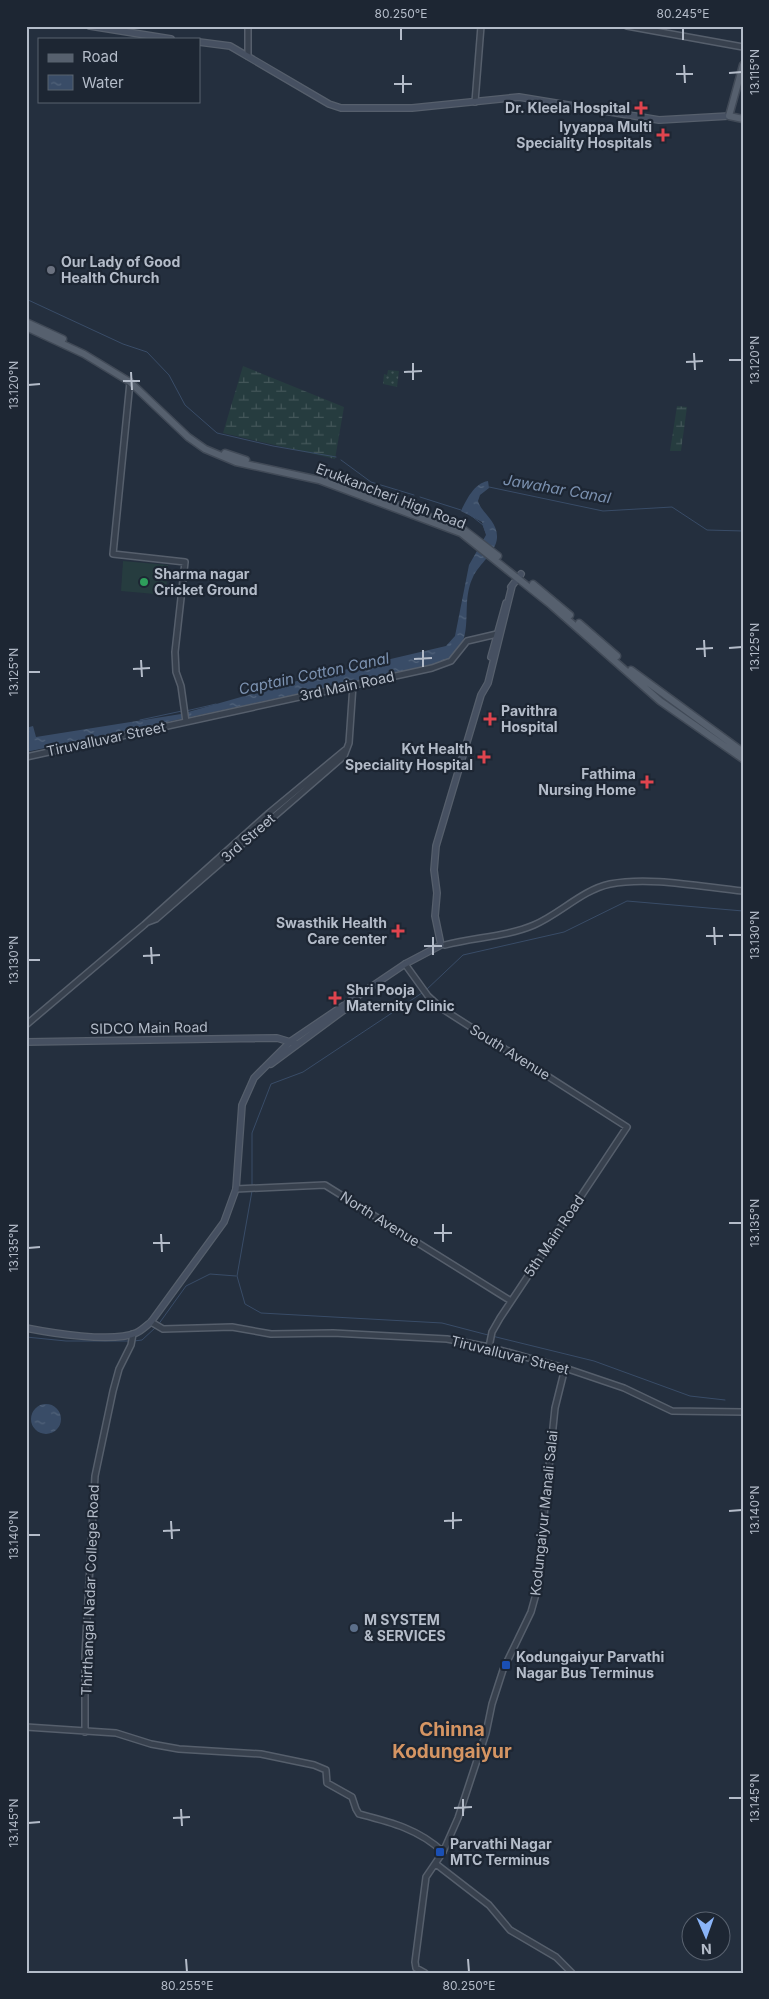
<svg xmlns="http://www.w3.org/2000/svg" width="769" height="1999" font-family="Inter,sans-serif">
<defs>
<pattern id="wetland-marsh" width="20" height="14" patternUnits="userSpaceOnUse" patternTransform="scale(1.25)"><rect width="20" height="14" fill="#263c3f"/><path d="M1 5h8M5 5V1M11 12h8M15 12V8" fill="none" stroke="#435659"/></pattern>
<pattern id="park-dots" width="8" height="8" patternUnits="userSpaceOnUse" patternTransform="scale(1.25)"><rect width="8" height="8" fill="#263c3f"/><path d="M2 2h.1M6 6h.1" fill="none" stroke="#435659" stroke-width="1.8" stroke-linecap="round"/></pattern>
<pattern id="water-ripples" width="26" height="14" patternUnits="userSpaceOnUse" patternTransform="scale(1.25)"><rect width="26" height="14" fill="#394c67"/><path d="M2 4q2-2 4 0t4 0M15 11q2-2 4 0t4 0" fill="none" stroke="#53647b"/></pattern>
</defs>
<rect width="100%" height="100%" fill="#242f3e"/>
<path fill="#263c3f" d="M123 561 168 565 166 595 121 591Z"/>
<path fill="url(#wetland-marsh)" d="M243 366 344 407 335 459 223 433Z
M677 406 687 407 681 451H670Z"/>
<path fill="url(#park-dots)" d="M388 370 399 371 397 387 383 384 384 374 387 375Z"/>
<path fill="url(#water-ripples)" d="M488 481 489 488 480 495 478 501C482 514 498 521 497 538 496 552 479 564 473 577 458 608 480 642 443 663L26 752V728L33 726 36 737 181 714 297 681 446 646 455 636 469 565 486 535 482 522 461 511C466 501 474 483 488 481Z
M31 1419a15 15 0 1 1 30 0a15 15 0 1 1-30 0Z"/>
<g fill="none" stroke-linecap="round" stroke-linejoin="round">
<path stroke="#394c67" stroke-width="1" d="M26 299 123 344 147 352 169 375 185 405 217 433 273 446 336 457
M341 460 371 482 414 495
M489 487 603 511 672 507 707 530 743 531
M420 497 461 510
M469 514 483 525 486 533
M186 711 216 704
M140 720 182 711
M425 991 463 955 564 932 627 901 743 911
M252 1187V1133L271 1084 303 1072 422 993
M252 1191 237 1276 245 1304 261 1313 442 1323 488 1335
M158 1325 186 1286 210 1274 236 1276
M492 1336 594 1361 690 1396 725 1400
M26 1337 66 1341H130
M134 1341 142 1340 155 1328"/>
<defs>
<path id="tertiary" d="M627 26 743 47
M248 56V26
M475 102 481 26
M130 382 113 554 185 562 175 652 176 672 181 686 186 722
M26 757 432 668 451 661 467 641 497 634
M148 922 156 919 344 756 349 743 353 685
M445 945C474 937 506 937 534 925 560 914 582 890 610 884 650 876 702 887 743 891
M405 964 428 996 441 1008 627 1127 500 1318 492 1332 489 1347
M26 1025 144 925 269 813 345 750
M236 1189 325 1185 511 1301
M151 1322 163 1329 232 1327 271 1334 333 1333 447 1339 489 1347 565 1368 624 1388 672 1411 743 1412
M26 1727 116 1733 151 1744 179 1749 261 1754 314 1765 326 1770 327 1783 352 1797 356 1809 359 1814C390 1822 419 1829 443 1852
M85 1732V1655L95 1476 113 1391 119 1369 131 1345 133 1334
M436 1864 489 1905 510 1930 556 1957 572 1973
M425 1973 416 1968 415 1962 426 1877 443 1852 458 1818 486 1733 492 1704 503 1670 531 1612 536 1594 555 1408 565 1368"/>
<path id="secondary" d="M90 26 171 39
M199 42 230 46 329 104 341 108H412L519 97 659 120 729 116
M511 587 521 574
M491 657 506 603
M26 1042 277 1038 297 1044
M271 1064 344 1010
M26 1328C51 1333 112 1343 136 1333 141 1331 146 1326 151 1322L224 1222 236 1189 242 1105 254 1078 291 1041 405 964 441 945 435 916 437 893 434 870 436 846 481 695 488 683 512 586"/>
<path id="primary" d="M743 65 729 116 743 119
M26 322 63 339
M26 327 84 354 130 382 188 437 205 449 236 462 319 480 461 533 551 605 660 701 743 759
M225 453 246 460
M322 478 463 529 498 556
M533 584 570 615
M579 623 617 656
M631 670 743 752"/>
</defs>
<use href="#tertiary" stroke="#565f6c" stroke-width="8"/>
<use href="#secondary" stroke="#565f6c" stroke-width="8"/>
<use href="#primary" stroke="#414a57" stroke-width="9"/>
<use href="#tertiary" stroke="#38414e" stroke-width="5"/>
<use href="#secondary" stroke="#465061" stroke-width="5.5"/>
<use href="#primary" stroke="#56606e" stroke-width="6"/>
</g>
<path fill="none" stroke="#b4bcc9" stroke-width="2" d="M401 28V40M683 28V40M684 65 685 83M729 73 742 72M676 74H693M403 75V93M394 84H412M694 353 695 370M729 360H742M686 362 703 361M413 363V380M131 372 132 390M404 372 422 371M123 381H140M28 385 40 384M704 640 705 657M729 648 742 647M696 649 713 648M423 650V667M414 659 432 658M141 660 142 677M133 669 150 668M28 672H40M714 927 715 945M729 935H742M706 936H723M433 937V955M424 946H442M151 947 152 964M143 956 160 955M28 960H40M729 1223H742M443 1224V1242M434 1233H452M161 1234 162 1252M153 1243H170M28 1248 40 1247M729 1511 742 1510M453 1512V1529M171 1521 172 1539M444 1521 462 1520M163 1531 180 1530M28 1535H40M729 1798H742M463 1799V1816M454 1808 472 1807M181 1809 182 1826M173 1818 190 1817M28 1823 40 1822M186 1959 187 1972M468 1959 469 1972"/>
<g fill="#e0444e" stroke="#1d2633" stroke-width="2">
<path d="M638.5 100.5h5v5h5v5h-5v5h-5v-5h-5v-5h5z"/>
<path d="M660.5 127.5h5v5h5v5h-5v5h-5v-5h-5v-5h5z"/>
<path d="M487.5 711.5h5v5h5v5h-5v5h-5v-5h-5v-5h5z"/>
<path d="M481.5 749.5h5v5h5v5h-5v5h-5v-5h-5v-5h5z"/>
<path d="M644.5 774.5h5v5h5v5h-5v5h-5v-5h-5v-5h5z"/>
<path d="M395.5 923.5h5v5h5v5h-5v5h-5v-5h-5v-5h5z"/>
<path d="M332.5 990.5h5v5h5v5h-5v5h-5v-5h-5v-5h5z"/>
</g>
<circle fill="#6b7280" stroke="#1d2633" stroke-width="2" cx="51" cy="270" r="5"/>
<circle fill="#2e9e5b" stroke="#1d2633" stroke-width="2" cx="144" cy="582" r="5"/>
<circle fill="#5c6f8a" stroke="#1d2633" stroke-width="2" cx="354" cy="1628" r="5"/>
<g fill="#1a4fb4" stroke="#1d2633" stroke-width="2">
<rect x="501" y="1660" width="10" height="10" rx="2.5"/>
<rect x="435" y="1847" width="10" height="10" rx="2.5"/>
</g>
<g text-anchor="middle" stroke-width="4.5" stroke-linejoin="round" paint-order="stroke">
<g font-size="14" font-weight="bold" fill="#b4bcc9" stroke="#1d2633" text-anchor="start">
<text x="630" y="113" text-anchor="end">Dr. Kleela Hospital</text>
<text x="652" y="132" text-anchor="end">Iyyappa Multi<tspan x="652" dy="16">Speciality Hospitals</tspan></text>
<text x="61" y="267">Our Lady of Good<tspan x="61" dy="16">Health Church</tspan></text>
<text x="154" y="579">Sharma nagar<tspan x="154" dy="16">Cricket Ground</tspan></text>
<text x="501" y="716">Pavithra<tspan x="501" dy="16">Hospital</tspan></text>
<text x="473" y="754" text-anchor="end">Kvt Health<tspan x="473" dy="16">Speciality Hospital</tspan></text>
<text x="636" y="779" text-anchor="end">Fathima<tspan x="636" dy="16">Nursing Home</tspan></text>
<text x="387" y="928" text-anchor="end">Swasthik Health<tspan x="387" dy="16">Care center</tspan></text>
<text x="346" y="995">Shri Pooja<tspan x="346" dy="16">Maternity Clinic</tspan></text>
<text x="364" y="1625">M SYSTEM<tspan x="364" dy="16">&amp; SERVICES</tspan></text>
<text x="516" y="1662">Kodungaiyur Parvathi<tspan x="516" dy="16">Nagar Bus Terminus</tspan></text>
<text x="450" y="1849">Parvathi Nagar<tspan x="450" dy="16">MTC Terminus</tspan></text>
</g>
<g font-size="14" fill="#b4bcc9" stroke="#1d2633">
<text transform="translate(391 496) rotate(21)" y="5">Erukkancheri High Road</text>
<text transform="translate(347 686) rotate(-12)" y="5">3rd Main Road</text>
<text transform="translate(106 739) rotate(-12)" y="5">Tiruvalluvar Street</text>
<text transform="translate(248 838) rotate(-41)" y="5">3rd Street</text>
<text transform="translate(149 1028) rotate(-1)" y="5">SIDCO Main Road</text>
<text transform="translate(510 1052) rotate(32)" y="5">South Avenue</text>
<text transform="translate(380 1219) rotate(32)" y="5">North Avenue</text>
<text transform="translate(554 1236) rotate(-56)" y="5">5th Main Road</text>
<text transform="translate(510 1355) rotate(14)" y="5">Tiruvalluvar Street</text>
<text transform="translate(544 1513) rotate(-84)" y="5">Kodungaiyur Manali Salai</text>
<text transform="translate(90 1590) rotate(-88)" y="5">Thirthangal Nadar College Road</text>
</g>
<g font-size="15" font-style="italic" fill="#7c92b1" stroke="#1d2633">
<text transform="translate(557 489) rotate(10)" y="5">Jawahar Canal</text>
<text transform="translate(314 674) rotate(-12)" y="5">Captain Cotton Canal</text>
</g>
<g font-size="19" font-weight="bold" fill="#d59563" stroke="#1d2633">
<text x="452" y="1736">Chinna<tspan x="452" dy="22">Kodungaiyur</tspan></text>
</g>
</g>
<rect width="769" height="1999" fill="none" stroke="#1d2633" stroke-width="55"/>
<rect x="38" y="38" width="162" height="65" fill="#1d2633" stroke="#59626f"/>
<rect x="48" y="54" width="25" height="8" fill="#56606e" stroke="#59626f"/>
<text x="82" y="62" font-size="15" fill="#b4bcc9">Road</text>
<rect x="48" y="75" width="25" height="15" fill="url(#water-ripples)" stroke="#59626f"/>
<text x="82" y="88" font-size="15" fill="#b4bcc9">Water</text>
<g transform="translate(706 1936) rotate(178)"><circle r="24" fill="#1d2633" stroke="#59626f"/>
<path d="M0-4L9 19L0 12L-9 19Z" fill="#8ab4f8"/>
<text y="-8" font-size="14" font-weight="bold" text-anchor="middle" fill="#b4bcc9">N</text>
</g>
<rect x="28" y="28" width="714" height="1944" fill="none" stroke="#b4bcc9" stroke-width="2"/>
<g font-size="12" text-anchor="middle" fill="#b4bcc9">
<text x="401" y="18">80.250°E</text>
<text x="683" y="18">80.245°E</text>
<text transform="translate(755 72) rotate(-90)" y="4">13.115°N</text>
<text transform="translate(755 360) rotate(-90)" y="4">13.120°N</text>
<text transform="translate(14 385) rotate(-90)" y="4">13.120°N</text>
<text transform="translate(755 647) rotate(-90)" y="4">13.125°N</text>
<text transform="translate(14 672) rotate(-90)" y="4">13.125°N</text>
<text transform="translate(755 935) rotate(-90)" y="4">13.130°N</text>
<text transform="translate(14 960) rotate(-90)" y="4">13.130°N</text>
<text transform="translate(755 1223) rotate(-90)" y="4">13.135°N</text>
<text transform="translate(14 1248) rotate(-90)" y="4">13.135°N</text>
<text transform="translate(755 1510) rotate(-90)" y="4">13.140°N</text>
<text transform="translate(14 1535) rotate(-90)" y="4">13.140°N</text>
<text transform="translate(755 1798) rotate(-90)" y="4">13.145°N</text>
<text transform="translate(14 1823) rotate(-90)" y="4">13.145°N</text>
<text x="187" y="1990">80.255°E</text>
<text x="469" y="1990">80.250°E</text>
</g>
</svg>
